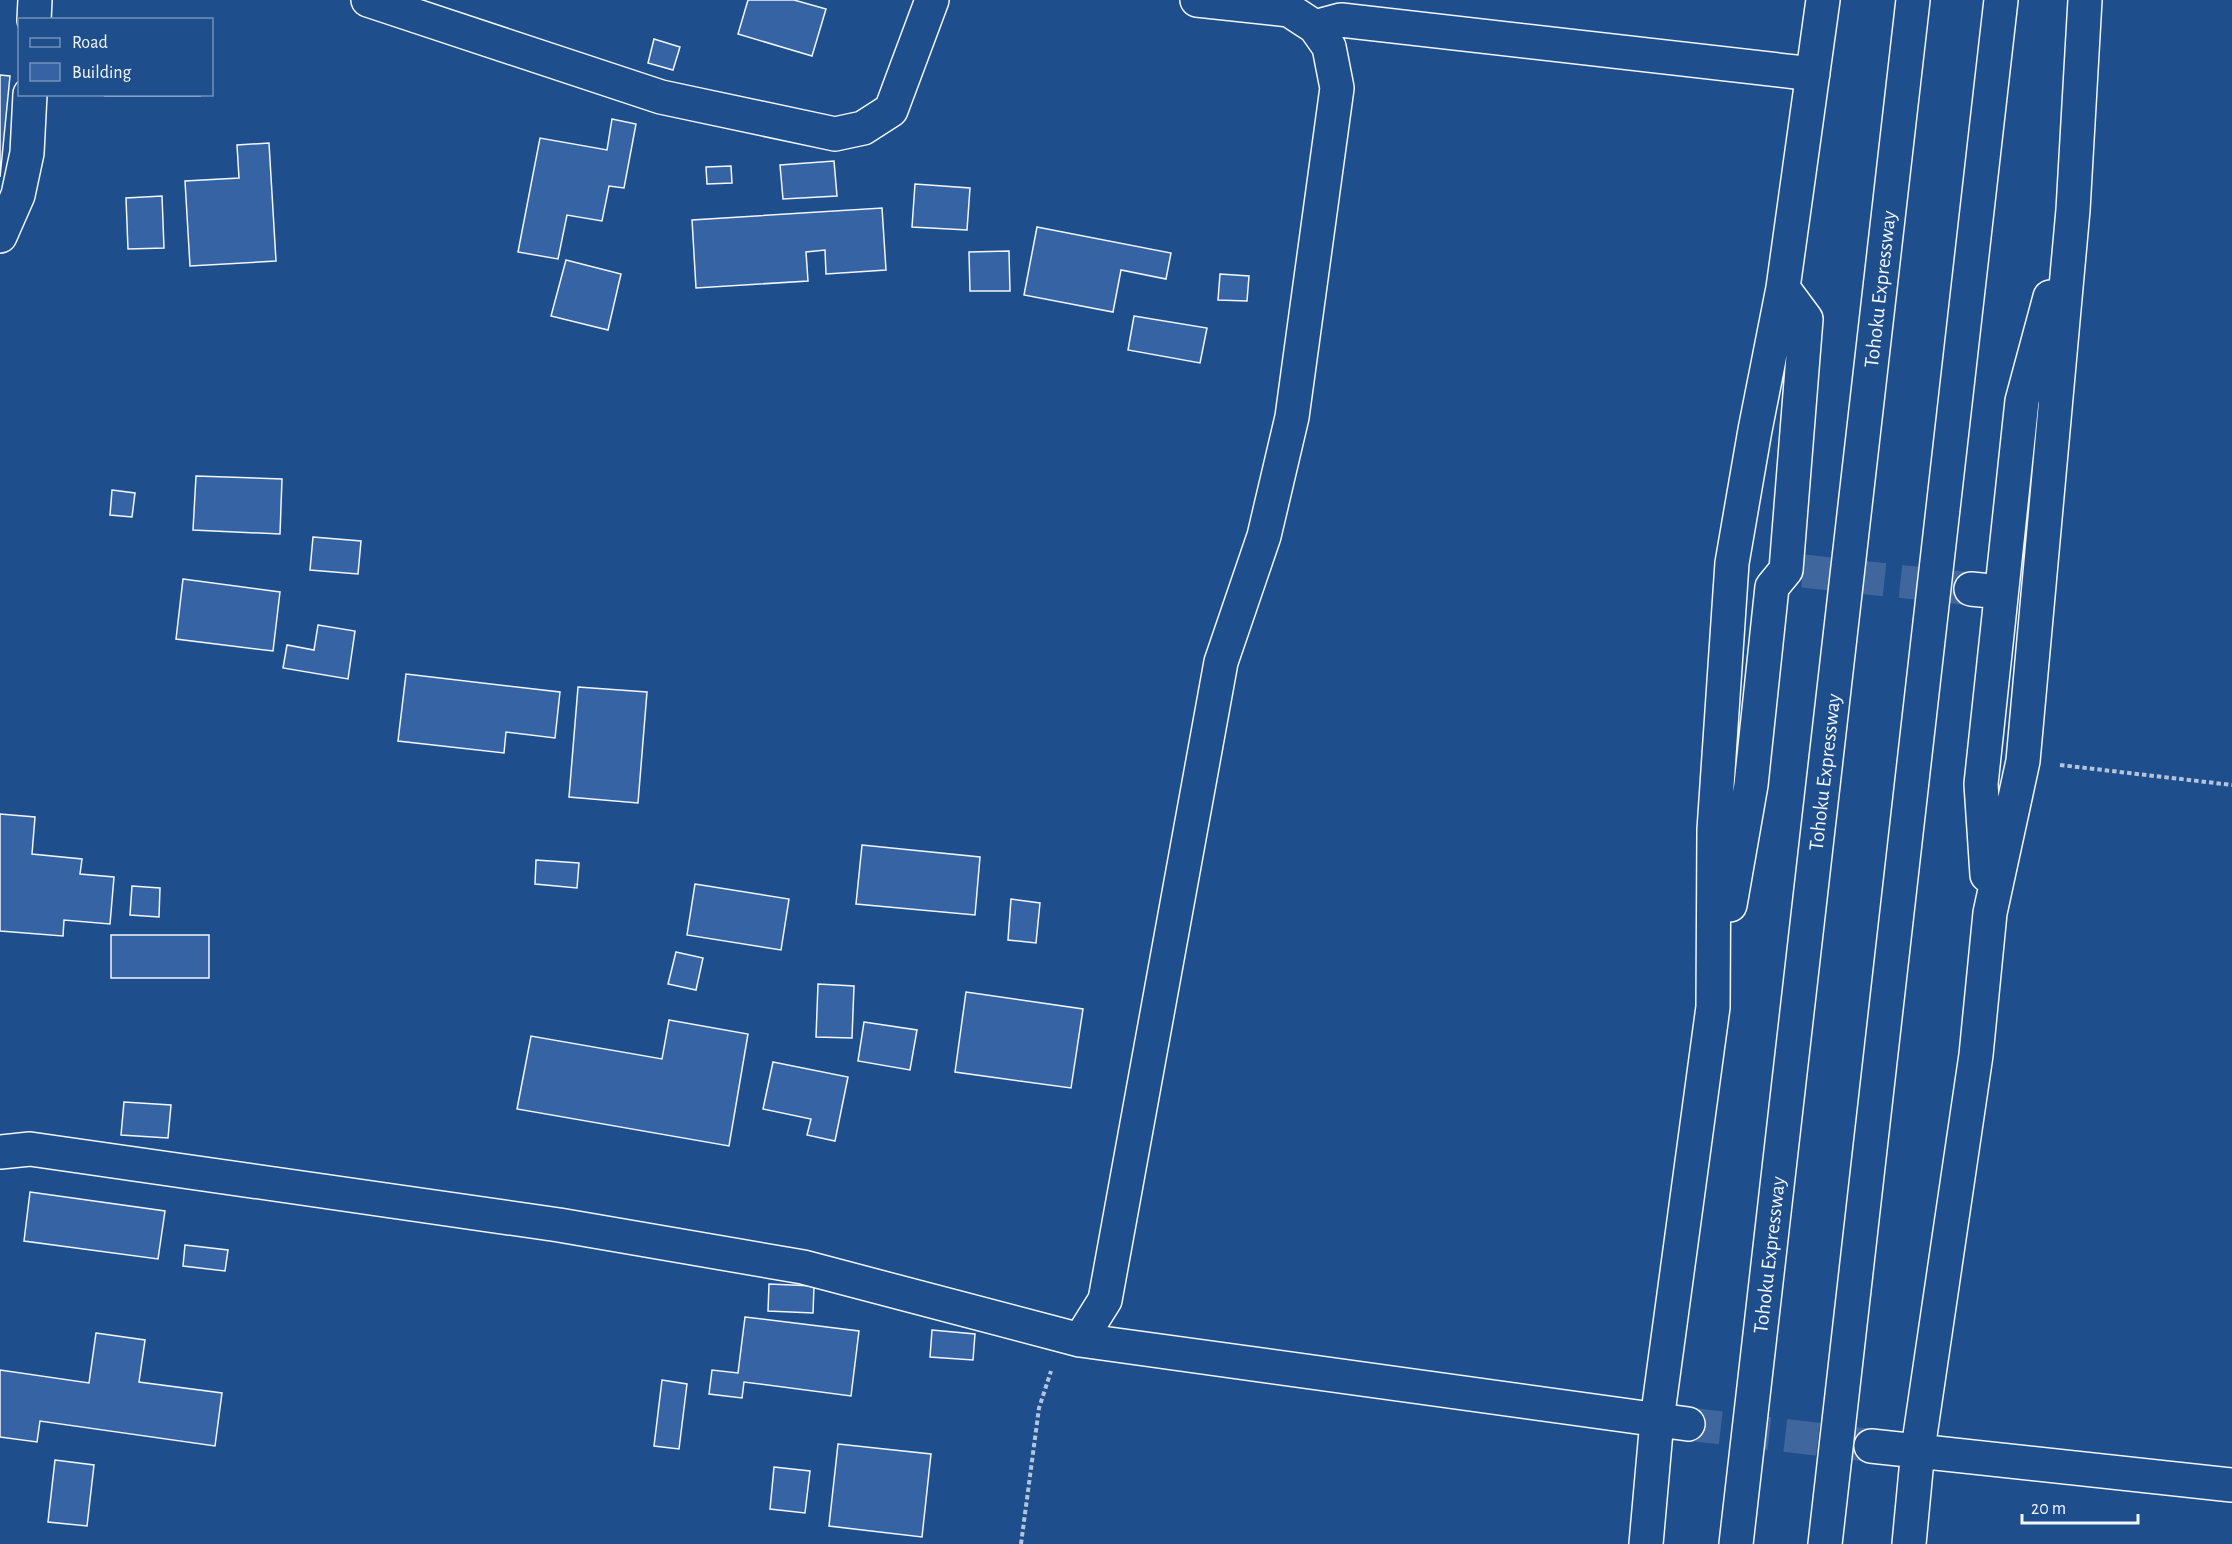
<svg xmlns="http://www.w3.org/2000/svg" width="2232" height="1544" font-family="'Alegreya Sans',sans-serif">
<rect width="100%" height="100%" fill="#1f4e8c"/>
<path fill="#3563a3" stroke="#f2f6ff" stroke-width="1.5" d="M748 0H794L826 9 812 56 738 34Z
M654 39 680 47 673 70 648 63Z
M0 75 10 76 0 177Z
M105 94H200V96H105Z
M612 119 636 124 624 188 609 186 602 221 567 215 558 259 518 252 540 138 607 150Z
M269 143 276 261 190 266 185 181 239 178 237 145Z
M834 161 837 196 783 199 780 165Z
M731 166 732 183 707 184 706 167Z
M915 184 970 188 967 230 912 227Z
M162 196 164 248 128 249 126 198Z
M882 208 886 270 826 274 825 250 806 252 808 281 696 288 692 220Z
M1037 227 1171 253 1166 279 1121 270 1113 312 1024 295Z
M1009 251 1010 291H970L969 252Z
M566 260 621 274 608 330 551 316Z
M1220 274 1249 276 1247 301 1218 300Z
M1134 316 1207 328 1200 363 1128 350Z
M196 476 282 479 280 534 193 530Z
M112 490 135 493 132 517 110 515Z
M313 537 361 541 358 574 310 570Z
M183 579 280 592 273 651 176 639Z
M318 625 355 631 348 679 283 668 287 645 314 650Z
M406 674 560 692 555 738 506 732 504 753 398 741Z
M578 687 647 692 638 803 569 797Z
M0 814 35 817 32 854 82 859 80 874 114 877 110 924 64 920 63 936 0 931Z
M862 845 980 857 975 915 856 904Z
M536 860 579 863 577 888 535 884Z
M695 884 789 899 781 950 687 935Z
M132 886 160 888 159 917 130 915Z
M1011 899 1040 903 1036 943 1008 940Z
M111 935H209V978H111Z
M676 952 703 958 696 990 668 984Z
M818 984 854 986 852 1038 816 1037Z
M966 992 1083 1009 1071 1088 955 1072Z
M669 1020 748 1034 729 1146 517 1109 531 1036 662 1059Z
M864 1022 917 1030 910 1070 858 1061Z
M773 1062 848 1077 835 1141 807 1135 811 1119 763 1109Z
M124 1102 171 1105 168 1138 121 1135Z
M30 1192 165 1211 158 1259 24 1241Z
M185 1245 228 1250 225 1271 183 1266Z
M769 1284 814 1286 813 1313 768 1311Z
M745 1317 859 1331 851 1396 744 1382 742 1398 709 1394 712 1370 738 1373Z
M932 1330 975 1334 973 1360 930 1357Z
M96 1333 145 1340 139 1382 222 1393 215 1446 40 1421 37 1442 0 1437V1370L89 1383Z
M662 1380 687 1384 679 1449 654 1446Z
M838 1444 931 1454 922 1537 829 1526Z
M55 1460 94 1465 87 1526 48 1522Z
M774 1467 810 1471 805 1513 770 1509Z"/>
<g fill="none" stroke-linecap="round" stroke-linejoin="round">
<path stroke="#3f679d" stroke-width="33" stroke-dasharray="33 16" stroke-linecap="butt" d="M1803 571 1971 589
M1688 1424 1866 1445"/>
<defs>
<path id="minor" d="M368 0 661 97 835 134 863 128 891 110 932 0
M34 20 35 0
M1315 27 1341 20 1813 74
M0 236 18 195 27 153 30 94
M1971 589 2001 592
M1987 875 1981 784 2022 401 2050 297
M1730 905 1751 785 1772 587 1786 570 1806 319 1783 288
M0 1152 30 1149 559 1225 803 1267 1080 1340 1688 1424
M1080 1340 1105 1300 1221 662 1264 536 1292 417 1337 88 1329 47 1315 27 1289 10 1197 0
M1871 1446 2232 1485
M1646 1544 1657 1420 1713 1007 1714 830 1732 563 1755 430 1783 288 1823 0
M1909 1544 1918 1449 1976 1055 1990 913 2023 761 2073 210 2085 0"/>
<g id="motorway">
<path id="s1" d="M1736 1544 1913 0"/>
<path d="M1825 1544 2001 0"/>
</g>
</defs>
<use href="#minor" stroke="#f2f6ff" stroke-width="36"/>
<use href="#motorway" stroke="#f2f6ff" stroke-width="36"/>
<path stroke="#b3c4dc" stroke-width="4" stroke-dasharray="4.5 3" stroke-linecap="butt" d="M2060 765 2232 785
M1021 1544 1039 1408 1051 1371"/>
<use href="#minor" stroke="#1f4e8c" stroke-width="33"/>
<use href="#motorway" stroke="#1f4e8c" stroke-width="33"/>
</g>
<g text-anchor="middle" stroke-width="4.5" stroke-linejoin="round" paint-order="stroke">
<g font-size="21" fill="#f2f6ff" stroke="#1f4e8c">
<text dy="7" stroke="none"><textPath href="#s1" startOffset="1263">Tohoku Expressway</textPath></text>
<text dy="7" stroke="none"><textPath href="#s1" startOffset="777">Tohoku Expressway</textPath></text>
<text dy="7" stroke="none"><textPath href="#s1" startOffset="291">Tohoku Expressway</textPath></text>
</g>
</g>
<rect x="18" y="18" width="195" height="78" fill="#1f4e8c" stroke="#7391ba" stroke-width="1.5"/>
<rect x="30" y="38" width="30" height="9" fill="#1f4e8c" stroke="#7391ba" stroke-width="1.5"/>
<text x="72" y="48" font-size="18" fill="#f2f6ff">Road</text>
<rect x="30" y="63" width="30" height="18" fill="#3563a3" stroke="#7391ba" stroke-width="1.5"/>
<text x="72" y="78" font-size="18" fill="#f2f6ff">Building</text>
<path d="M2022 1514v9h116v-9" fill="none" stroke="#f2f6ff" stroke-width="3"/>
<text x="2031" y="1514" font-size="18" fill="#f2f6ff" stroke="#1f4e8c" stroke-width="4.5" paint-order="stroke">20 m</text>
</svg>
